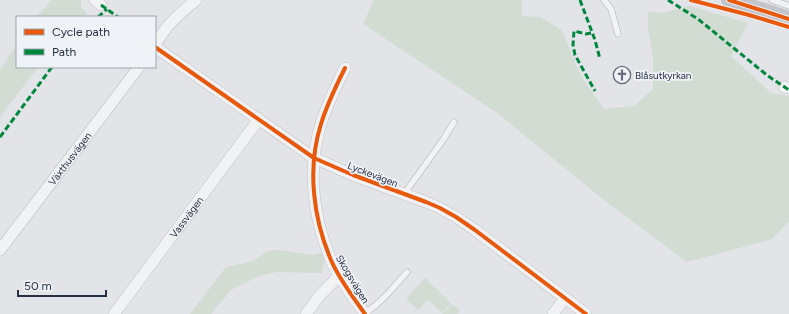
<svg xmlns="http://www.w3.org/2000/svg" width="789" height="314" font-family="Figtree,sans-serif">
<rect width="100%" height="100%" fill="#e2e4e7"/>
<path fill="#d2dcd2" d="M52 0H81V7L87 14 82 17H36Z
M374 0H522V16L540 17 562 30 576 65 585 82 604 109 634 106 653 89V57L648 27V11L661 13 690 6 748 23 731 56 771 93 789 96V221L772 239 687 262 609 204 497 113 363 24Z
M17 44V67H38L0 117V70Z
M279 250 312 255 322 253 324 261 322 273 278 272 261 275 231 290 211 314H190L226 267 254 261 267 251Z
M425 278 451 303 442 313 428 300 418 310 406 299Z
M452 304 460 311 457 314H442Z"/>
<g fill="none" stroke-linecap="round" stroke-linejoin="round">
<defs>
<path id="lane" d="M604 0 611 9 618 34
M772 0 789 6
M404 194 443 140 454 122
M364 314C381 303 394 287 407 272"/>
<g id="street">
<path d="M95 0 101 5"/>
<path d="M155 45C166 25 179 14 196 0"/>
<path d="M155 47 314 158 353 175 426 202 440 208 456 217 475 230 586 314"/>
<path d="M345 68C336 86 327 104 321 124 307 168 313 218 331 260 339 279 353 297 365 314"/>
<path d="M784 87 789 88"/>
<path id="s1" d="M0 250 139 67"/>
<path id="s2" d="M114 314 259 119"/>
<path d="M306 314 320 295 339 276"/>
<path d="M553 314 565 298"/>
</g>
</defs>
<use href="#lane" stroke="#c0c2c5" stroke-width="7"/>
<use href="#street" stroke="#c0c2c5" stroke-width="12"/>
<use href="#lane" stroke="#f1f2f4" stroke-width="5.5"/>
<use href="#street" stroke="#f1f2f4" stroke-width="11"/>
<path stroke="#c2c4ca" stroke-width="16" d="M729 0 789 19"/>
<path stroke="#00873e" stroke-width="3" stroke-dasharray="6 3" stroke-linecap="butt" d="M580 0 595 40 600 59
M668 0 698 19 768 76 789 90
M101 5 118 17
M98 17 107 9
M591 33 586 34 574 31 573 45 575 55 595 91
M0 137 52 67"/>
<defs>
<path id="cycleway" d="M691 0 749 15 789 27
M729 0 789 19
M155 47 314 158 353 175 426 202 440 208 456 217 475 230 586 314
M345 68C336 86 327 104 321 124 307 168 313 218 331 260 339 279 353 297 365 314"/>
</defs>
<use href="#cycleway" stroke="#eff2f7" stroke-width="6"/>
<use href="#cycleway" stroke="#e8590c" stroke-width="4"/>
</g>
<defs>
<symbol id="church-ring" viewBox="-11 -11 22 22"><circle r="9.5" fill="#eff2f7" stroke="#686e7c" stroke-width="1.5"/><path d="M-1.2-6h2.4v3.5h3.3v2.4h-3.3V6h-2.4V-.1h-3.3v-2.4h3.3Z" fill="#686e7c"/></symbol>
</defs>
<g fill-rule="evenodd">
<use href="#church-ring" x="612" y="65" width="20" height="20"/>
</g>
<g text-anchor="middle" stroke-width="3.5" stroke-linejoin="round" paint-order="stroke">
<g font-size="10" fill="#272f43" stroke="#eff2f7" text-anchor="start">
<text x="635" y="79">Blåsutkyrkan</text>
</g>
<g font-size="10" fill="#272f43" stroke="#eff2f7">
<text dy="4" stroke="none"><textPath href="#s1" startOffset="115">Växthusvägen</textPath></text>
<text transform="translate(373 174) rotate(21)" y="4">Lyckevägen</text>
<text dy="4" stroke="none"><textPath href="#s2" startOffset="121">Vassvägen</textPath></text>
<text transform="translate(353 279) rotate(59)" y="4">Skogsvägen</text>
</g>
</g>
<rect x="16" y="16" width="140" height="52" fill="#eff2f7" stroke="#9fa4af"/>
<rect x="24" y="29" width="20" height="6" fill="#e8590c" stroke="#9fa4af"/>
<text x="52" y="36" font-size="12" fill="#272f43">Cycle path</text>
<rect x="24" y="49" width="20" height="6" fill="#00873e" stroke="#9fa4af"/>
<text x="52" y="56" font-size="12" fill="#272f43">Path</text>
<path d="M18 290v6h88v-6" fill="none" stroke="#272f43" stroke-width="2"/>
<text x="24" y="290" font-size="12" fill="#272f43" stroke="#eff2f7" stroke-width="3" paint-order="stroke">50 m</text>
</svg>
